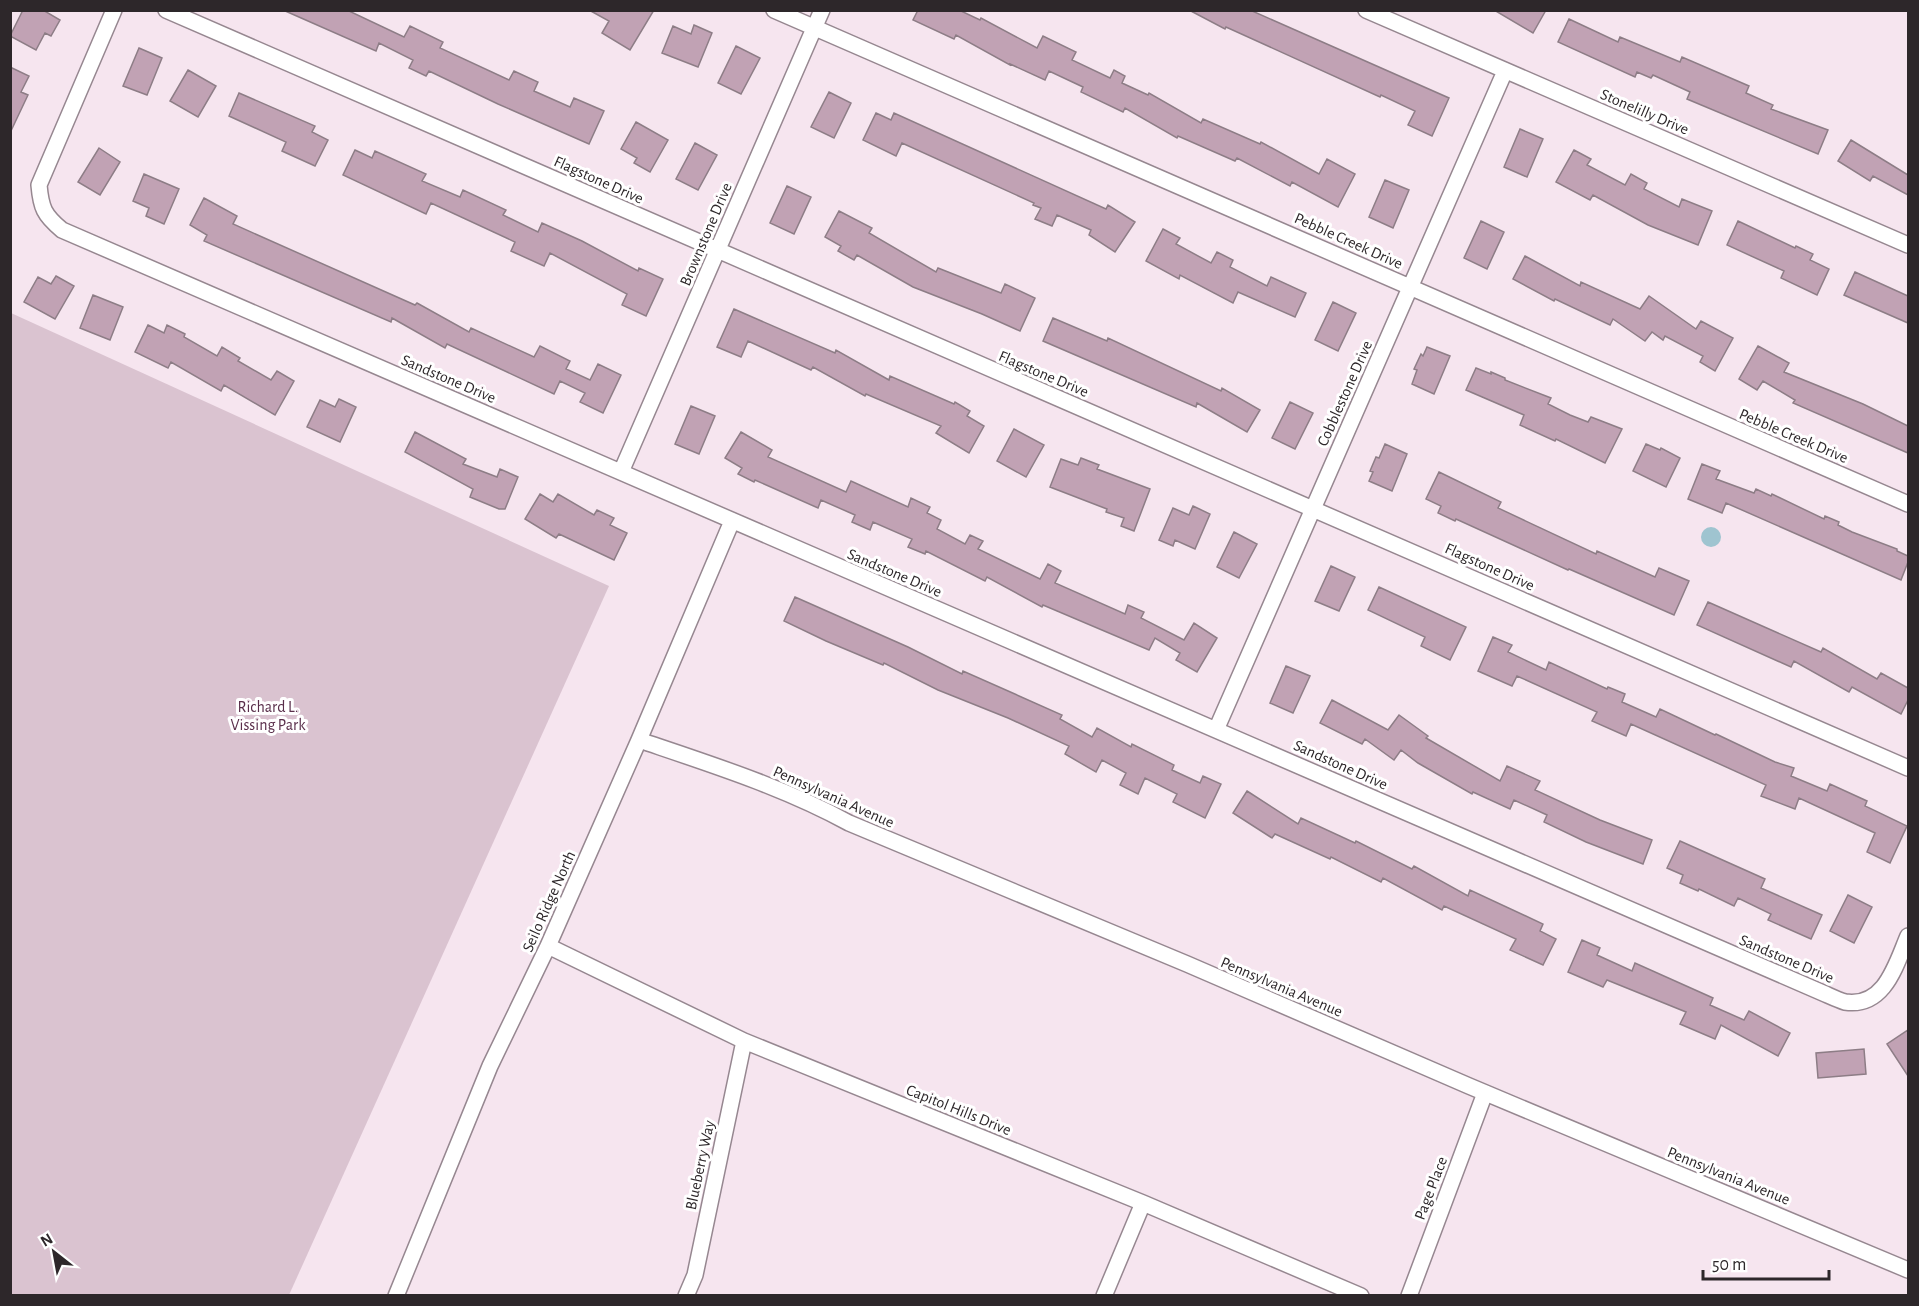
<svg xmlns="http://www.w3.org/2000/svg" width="1919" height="1306" font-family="'Alegreya Sans',sans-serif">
<rect width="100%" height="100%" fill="#f6e5ef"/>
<path fill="#dac3d0" d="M11 313 609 586 289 1295H11Z"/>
<path fill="#9fc4d0" d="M1701 537a10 10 0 1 1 20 0a10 10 0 1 1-20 0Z"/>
<path fill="#c1a2b4" stroke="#8d7d86" stroke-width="1.5" d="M23 10H43L60 20 51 36 45 33 36 50 10 36Z
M283 10H347L404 37 410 26 443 42 440 48 509 80 514 71 538 82 534 91 570 107 574 98 604 111 589 144 498 104 429 71 426 76 409 68 413 60 379 43 376 51Z
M589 10H654L630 50 602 33 609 21Z
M918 10H959L980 20 981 18 1037 48 1043 36 1076 52 1072 60 1110 78 1114 70 1125 76 1122 83 1148 95 1149 93 1201 123 1203 119 1260 144 1261 142 1319 174 1327 159 1355 174 1338 207 1292 182 1290 186 1237 158 1235 161 1178 136 1177 138 1125 108 1123 112 1081 92 1083 87 1049 71 1045 80 1010 64V65L956 35 954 39 913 20Z
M1189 10H1250L1449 98 1432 136 1408 125 1415 111 1381 95 1380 97 1226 27 1225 29Z
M1494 10H1546L1533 33Z
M1569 19 1618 42 1620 37 1680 62 1682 57 1749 86 1746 93 1773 105 1771 109 1828 130 1818 154 1687 99 1690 92 1653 75 1651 78 1637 72 1635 77 1558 42Z
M694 25 712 33 698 67 662 53 673 26 691 34Z
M736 46 760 58 741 94 718 83Z
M139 48 162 58 147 95 123 86Z
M10 67 29 76 21 92 28 95 10 133Z
M188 70 216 86 198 117 170 101Z
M829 92 851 103 834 138 811 127Z
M239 93 315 126 312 132 328 140 315 166 282 151 286 142 229 116Z
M876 113 891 120 894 113 1106 209 1108 205 1135 222 1115 252 1089 235 1091 230 1057 215 1052 226 1035 219 1041 208 1033 205 1034 203 902 143 896 156 863 140Z
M636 122 668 140 650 172 634 163 637 158 621 149Z
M1520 129 1543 139 1527 177 1504 167Z
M1851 140 1908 175V195L1873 176 1870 181 1838 161Z
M695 143 717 155 698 190 676 179Z
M99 148 120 162 100 195 78 182Z
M355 150 372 158 375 151 426 174 422 181 460 197 463 190 506 210 503 215 538 232 542 223 582 241 638 271 639 268 663 279 646 316 622 305 627 294 550 253 544 266 511 251 515 242 431 203 426 214 343 175Z
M1574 150 1591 159 1587 165 1625 185 1631 174 1647 183 1644 189 1679 207 1682 199 1712 211 1698 245 1648 225 1593 195 1590 200 1556 182Z
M144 174 179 189 164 224 146 216 149 208 133 201Z
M1385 180 1409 190 1393 228 1369 217Z
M787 186 811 197 794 234 770 223Z
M204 198 237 216 233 224 415 305 417 303 469 332 471 328 534 357 540 346 570 361 566 369 590 380 598 364 621 375 603 413 580 402 585 393 560 381 554 394 447 344 445 348 392 318 391 322 204 241 207 235 190 225Z
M839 211 872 228 869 233 936 272 938 268 1001 293 1005 284 1035 298 1020 331 982 314 913 287 857 255 854 260 838 251 841 246 825 237Z
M1481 221 1504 232 1487 269 1464 258Z
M1738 221 1795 248 1796 246 1813 254 1810 260 1829 269 1817 295 1781 278 1784 271 1727 245Z
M1163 229 1180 238 1176 244 1211 263 1217 252 1233 260 1230 267 1267 286 1271 277 1306 293 1295 317 1238 292 1233 303 1180 275 1179 279 1146 261Z
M1525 256 1580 286 1581 282 1640 309 1649 296 1696 329 1701 321 1733 338 1715 371 1700 362 1703 356 1665 336 1663 340 1652 332 1645 341 1613 319 1610 325 1555 299 1554 301 1513 279Z
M1855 272 1908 296V323L1844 295Z
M56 276 74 286 55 319 24 302 38 277 51 284Z
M93 295 123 307 110 340 80 328Z
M1333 302 1356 313 1338 351 1315 340Z
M734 309 835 353 836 350 889 380 890 376 954 404 955 402 970 411 967 416 984 426 969 453 936 433 941 426 866 394 865 396 813 367 811 370 748 341 741 357 717 347Z
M1053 318 1107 341 1108 338 1221 391 1222 388 1260 410 1247 432 1197 403 1196 407 1043 341Z
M148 325 164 333 167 325 185 334 184 337 217 356 222 347 240 358 238 361 271 380 277 371 294 381 275 415 224 385 221 391 171 362 168 368 135 352Z
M1758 346 1789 363 1784 372 1863 404 1908 426V453L1793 403 1795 400 1763 381 1757 390 1739 379Z
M1427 347 1450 356 1434 394 1412 384 1417 370 1414 369 1421 354 1423 356Z
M1476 368 1491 374V372L1505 378V380L1551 398 1548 404 1570 415 1588 422 1591 417 1622 429 1605 463 1556 439 1555 441 1520 425 1524 415 1466 390Z
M339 399 356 407 340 442 307 427 320 400 335 407Z
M1290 402 1313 413 1295 449 1272 438Z
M691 406 715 416 699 454 675 444Z
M1014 429 1044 445 1026 477 997 461Z
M415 432 466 459 463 464 497 477 500 469 518 477 505 509H499L470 497 473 489 405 452Z
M741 432 772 450 768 457 846 492 851 481 908 507 911 498 930 507 927 513 941 520 937 529 965 544 970 535 983 541 978 549 1040 579 1048 564 1061 571 1055 583 1125 614 1128 605 1144 612 1141 618 1184 640 1194 623 1217 638 1197 672 1176 660 1180 653 1155 638 1149 650 1043 605 1042 607 987 577 985 581 926 551 925 554 908 547 912 539 873 522 870 530 852 522 855 515 821 500 818 508 755 480 754 482 738 474 742 468 725 458Z
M1385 444 1407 454 1392 491 1369 481 1373 472 1370 471 1376 457 1379 458Z
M1646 444 1660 450 1661 448 1680 458 1666 487 1633 471Z
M1081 458 1099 465 1097 469 1150 489 1134 531 1121 526 1124 518 1106 512 1107 509 1050 487 1061 459 1078 465Z
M1702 464 1720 471 1716 479 1754 493 1756 489 1771 496 1772 494 1824 519 1825 516 1839 522 1838 525 1852 532 1897 549V551L1908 556V562L1901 580 1726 503 1722 513 1688 499Z
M1439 472 1501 502 1498 508 1596 554 1597 551 1655 577 1659 568 1689 581 1674 615 1569 569 1568 570 1456 519 1455 521 1438 513 1441 506 1426 499Z
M540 494 553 502 558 494 594 515 597 510 614 518 610 525 627 533 614 560 559 534 556 538 525 519Z
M1193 506 1210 514 1195 549 1175 540 1173 546 1159 540 1173 508 1189 515Z
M1234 532 1257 544 1239 578 1217 567Z
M1331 566 1355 577 1339 611 1315 601Z
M1379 587 1466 627 1450 660 1421 646 1425 637 1368 610Z
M795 597 908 647 962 674 963 671 1062 715 1060 719 1092 737 1097 728 1131 747 1132 744 1174 765 1172 770 1200 783 1203 776 1221 784 1205 818 1173 802 1177 794 1145 778 1138 794 1120 785 1126 773 1102 760 1096 772 1065 754 1069 746 1008 718 938 690 884 663 883 665 826 641 784 621Z
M1708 602 1821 652 1823 648 1877 679 1881 673 1908 688V700L1901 714 1852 687 1849 692 1794 661 1791 667 1697 625Z
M1493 637 1512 645 1508 652 1546 670 1549 662 1607 689 1608 687 1625 694 1622 702 1656 717 1660 709 1715 735 1716 734 1775 762 1794 768 1791 776 1827 791 1830 784 1867 801 1865 806 1907 826 1890 863 1867 852 1875 833 1799 798 1795 809 1761 796 1766 785 1631 724 1626 736 1592 721 1597 712 1517 676 1512 686 1478 671Z
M1286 666 1310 676 1293 713 1270 703Z
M1332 700 1388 730 1399 715 1428 736 1426 738 1500 781 1507 766 1540 781 1535 790 1600 820 1652 840 1643 864 1586 842 1544 822 1547 815 1514 800 1510 809 1473 792 1472 794 1418 763 1401 750 1394 760 1365 739 1362 744 1320 723Z
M1247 791 1298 824 1301 818 1355 843 1356 841 1412 869 1414 866 1468 896 1470 890 1543 924 1540 931 1556 939 1543 965 1510 950 1516 939 1444 906 1442 910 1383 878 1381 882 1331 857 1330 859 1275 834 1272 838 1233 813Z
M1680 841 1765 879 1761 888 1822 915 1811 939 1768 920 1771 914 1738 898 1734 906 1699 889 1698 891 1680 883 1683 875 1667 868Z
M1848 895 1872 907 1854 943 1830 931Z
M1582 940 1600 948 1597 955 1632 971 1635 963 1713 998 1710 1005 1744 1020 1749 1011 1790 1033 1778 1056 1721 1025 1715 1039 1680 1024 1686 1012 1607 980 1603 987 1568 972Z
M1908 1030V1076L1887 1044Z
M1864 1049 1866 1074 1818 1078 1816 1053Z"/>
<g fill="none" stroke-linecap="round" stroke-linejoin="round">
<defs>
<path id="street" d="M114 10 39 185C41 208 44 215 62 230L1823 993C1830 996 1838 1000 1845 1002 1885 1008 1896 964 1908 936
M166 10 1908 768
M774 10 1908 504
M1366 10 1908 245
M621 472 822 10
M1216 730 1505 71
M639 740C710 764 783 787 849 823L1187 964 1469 1086 1908 1270
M548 946 744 1041 1143 1203 1361 1296
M396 1296 490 1066 548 946 639 740 732 521
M686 1296 695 1275 744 1041
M1104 1296 1143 1203
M1409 1296 1485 1093"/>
</defs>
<use href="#street" stroke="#968790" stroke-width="18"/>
<use href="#street" stroke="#fff" stroke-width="15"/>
</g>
<g text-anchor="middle" stroke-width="6" stroke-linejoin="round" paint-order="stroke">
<g font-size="16" fill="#2d272a" stroke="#fff">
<text transform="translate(1645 111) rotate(23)" y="6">Stonelilly Drive</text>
<text transform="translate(599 179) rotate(24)" y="6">Flagstone Drive</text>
<text transform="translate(705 234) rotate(-67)" y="6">Brownstone Drive</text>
<text transform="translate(1349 240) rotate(24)" y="6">Pebble Creek Drive</text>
<text transform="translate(1044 373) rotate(23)" y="6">Flagstone Drive</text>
<text transform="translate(449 378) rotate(23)" y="6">Sandstone Drive</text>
<text transform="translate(1344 393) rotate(-66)" y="6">Cobblestone Drive</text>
<text transform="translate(1794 435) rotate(23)" y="6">Pebble Creek Drive</text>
<text transform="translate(1490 566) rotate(24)" y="6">Flagstone Drive</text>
<text transform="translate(895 572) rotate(23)" y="6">Sandstone Drive</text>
<text transform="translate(1341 764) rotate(24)" y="6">Sandstone Drive</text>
<text transform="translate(834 796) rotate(24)" y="6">Pennsylvania Avenue</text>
<text transform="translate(548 901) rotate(-66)" y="6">Seilo Ridge North</text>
<text transform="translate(1787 958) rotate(23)" y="6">Sandstone Drive</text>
<text transform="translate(1282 986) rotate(23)" y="6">Pennsylvania Avenue</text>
<text transform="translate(959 1109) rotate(22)" y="6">Capitol Hills Drive</text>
<text transform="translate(699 1165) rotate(-78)" y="6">Blueberry Way</text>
<text transform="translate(1729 1175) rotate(22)" y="6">Pennsylvania Avenue</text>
<text transform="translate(1430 1188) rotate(-69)" y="6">Page Place</text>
</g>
<g font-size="16" fill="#592e4a" stroke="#fff">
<text x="268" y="712">Richard L.<tspan x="268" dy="18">Vissing Park</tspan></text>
</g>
</g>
<rect width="1919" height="1306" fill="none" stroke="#2d272a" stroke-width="24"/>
<g transform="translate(54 1252) rotate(329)" stroke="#ffffff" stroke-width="4.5" paint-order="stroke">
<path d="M0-4.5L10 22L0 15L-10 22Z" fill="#2d272a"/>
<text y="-9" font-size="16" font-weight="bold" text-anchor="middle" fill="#2d272a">N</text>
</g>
<path d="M1703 1270v9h126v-9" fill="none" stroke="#2d272a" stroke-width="3"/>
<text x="1712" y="1270" font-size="18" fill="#2d272a" stroke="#ffffff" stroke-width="4.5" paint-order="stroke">50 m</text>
</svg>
